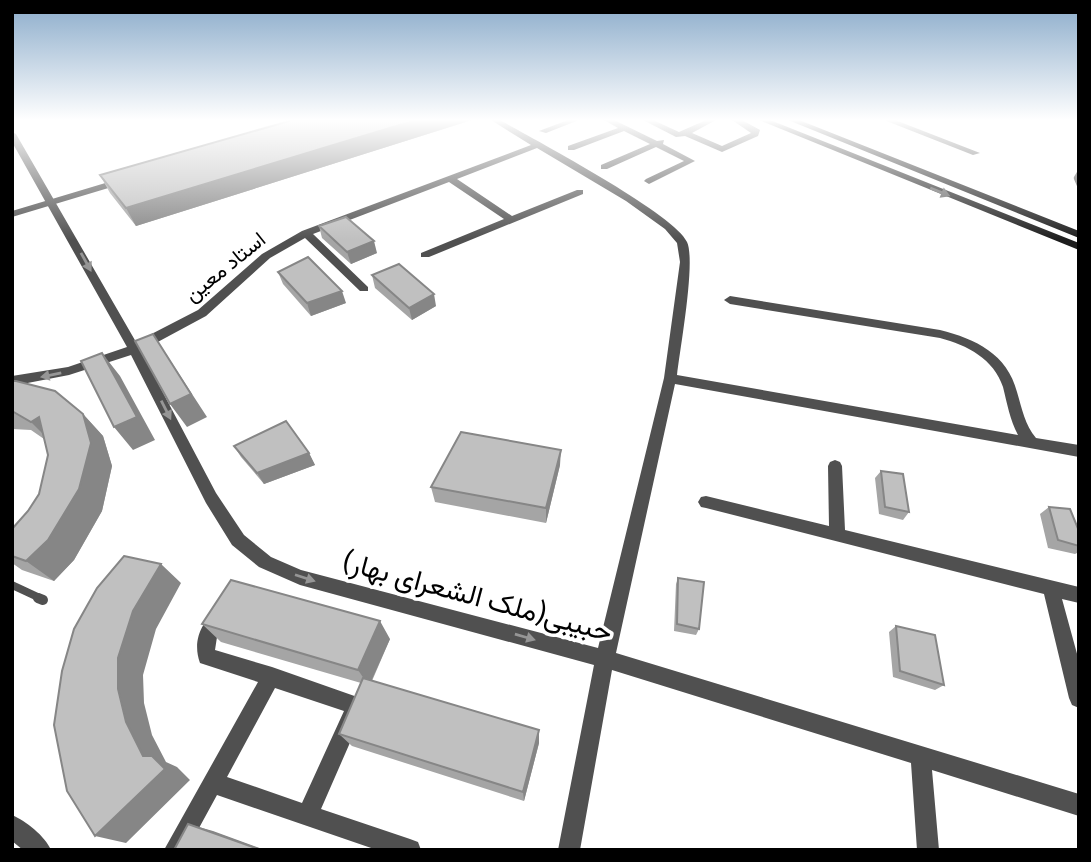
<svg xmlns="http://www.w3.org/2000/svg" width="1091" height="862" font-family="'Fira Sans Condensed',Vazirmatn,sans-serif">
<rect width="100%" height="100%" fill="#fff"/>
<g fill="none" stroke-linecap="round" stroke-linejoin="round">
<path stroke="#505050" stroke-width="4.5" d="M1079 173 1076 178 1079 185"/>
<path stroke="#505050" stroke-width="8" d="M12 585 42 599"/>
<path stroke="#505050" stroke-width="10" d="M38 598 43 600"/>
<path fill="#505050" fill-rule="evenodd" d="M491 120H500C533 139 675 214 687 242 696 261 680 349 677 375L1018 435C1010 420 1007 403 1003 387 994 359 967 345 940 338L730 304 724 300 730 296 940 330C976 339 1007 354 1017 392 1022 409 1025 425 1036 438L1079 445V457L675 384 616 653 1079 794V816L932 770 939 850H917L911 763 612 670 580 850H558L594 665 300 585 259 567 232 545 206 503 131 355 69 375 12 386V376L68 367 127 347 12 142V132L16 134 136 342 198 310 262 254 302 231 531 145ZM537 148 626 201 665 229 677 243 680 262 664 378 598 648 301 570 271 557 244 535 216 493 141 351 206 316 270 258 305 238 360 291H368V287L313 234 449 182 504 219 421 253V257H429L583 194V190H577L512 216 457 179Z
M568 120H579L546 133 539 131Z
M604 120H614L657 141 664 140 663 144 695 161 649 184 644 181 646 179 684 161 656 147 607 169H601V165L650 144 624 131 574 150H568V146L618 128Z
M643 120H653L679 132 706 120H716L692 133 722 146 751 133 732 120H742L760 130 758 136 722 152 685 136 676 137Z
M884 120H895L980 153 973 155Z
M835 460 840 462 842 466 845 530 1079 587V603L1062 599 1079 661V708L1072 705 1069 698 1044 594 706 508 701 507 698 502 701 497 706 496 829 526 828 466 830 462Z
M222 609 228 612 231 618 217 637 215 650 272 667 363 699 366 706 321 809 410 839 418 842 421 850H377L217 795 187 850H164L258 682 200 663C192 642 201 618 222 609ZM275 688 344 711 302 803 227 777Z"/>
<path fill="#505050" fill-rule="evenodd" d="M122 178 127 181 125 183 12 217V211Z
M12 815C26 821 45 836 51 850H23L12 841Z"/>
<path fill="#1d1d1d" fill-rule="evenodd" d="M759 120H770L1079 243V250Z
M788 120H799L1079 231V238Z"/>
</g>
<path fill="#a5a5a5" d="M293 120H472L136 226 110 193 100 175Z
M319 226 377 253 351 264 322 238Z
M278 272 346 303 311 316 283 284Z
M372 275 436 306 412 320 375 288Z
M12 381 83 414 103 436 112 466 102 511 74 560 54 581 22 570 12 563V529L28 511 39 494 48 455 44 439 31 430 12 429Z
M234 446 309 453 315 465 264 484 241 457Z
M560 465 546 523 435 502 431 487Z
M881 471 909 512 903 520 879 514 875 478Z
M1049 507 1079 531V552L1075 554 1048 548 1040 514Z
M678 578 699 629 696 635 674 631 676 584Z
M202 624 390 639 372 681 539 743 524 801 352 746 339 734 361 683 221 642Z
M896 626 944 685 935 690 893 677 889 632Z"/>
<path fill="#868686" d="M416 120H472L136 226 126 208Z
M374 241 377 253 351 264 347 252Z
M342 291 346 303 311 316 307 303Z
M434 294 436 306 412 320 409 308Z
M153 334 207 417 187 427 170 404Z
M102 353 120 376 155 440 133 450 114 427Z
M83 414 103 436 112 466 102 511 74 560 54 581 26 561Z
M39 417 54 445 31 422Z
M561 450 560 465 546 523V508Z
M309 453 315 465 264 484 257 473Z
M161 564 181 583 156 629 143 675 144 703 152 735 166 762 177 767 190 780 126 843 95 836 143 756 126 722 118 689V658L133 611Z
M380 621 390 639 369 686 358 670Z
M539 730V743L524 801 523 792Z
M188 824 213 831 265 850H261Z"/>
<path fill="#c0c0c0" stroke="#868686" stroke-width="2" d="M293 120H416L126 208 100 175Z
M346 217 374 241 347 252 319 226Z
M308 257 342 291 307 303 278 272Z
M399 264 434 294 409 308 372 275Z
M153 334 191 394 170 404 135 341Z
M102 353 137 417 114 427 81 361Z
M12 381H16L55 391 83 414 91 443 79 489 48 540 26 561 12 556V529L28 511 39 494 48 455 39 417 31 422 12 411Z
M286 421 309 453 257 473 234 446Z
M461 432 561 450 546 508 431 487Z
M881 471 903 474 909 512 885 507Z
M1049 507 1070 509 1079 531V546L1058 540Z
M124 556 161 564 133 611 118 658V689L126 722 143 756H152L165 769 95 836 67 791 54 725 62 671 74 629 97 588Z
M678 578 704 582 699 629 677 624Z
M231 580 380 621 358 670 202 624Z
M896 626 935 635 944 685 900 671Z
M363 678 539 730 523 792 339 734Z
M188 824 261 850H174Z"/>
<defs><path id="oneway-solid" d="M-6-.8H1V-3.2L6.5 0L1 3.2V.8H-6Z" transform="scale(1.75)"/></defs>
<use fill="#616161" href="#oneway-solid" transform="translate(940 192) rotate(22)"/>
<g fill="#969696">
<use href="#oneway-solid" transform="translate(86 262) rotate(61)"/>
<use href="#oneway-solid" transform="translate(51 375) rotate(168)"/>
<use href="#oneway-solid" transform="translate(166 410) rotate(63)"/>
<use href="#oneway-solid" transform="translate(305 578) rotate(18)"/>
<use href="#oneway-solid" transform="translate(525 637) rotate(16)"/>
</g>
<linearGradient id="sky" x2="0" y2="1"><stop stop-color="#8aabca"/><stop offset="0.5" stop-color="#fff"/><stop offset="1" stop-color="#fff" stop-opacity="0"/></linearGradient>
<rect width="1091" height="240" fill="url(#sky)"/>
<g text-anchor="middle" stroke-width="7" stroke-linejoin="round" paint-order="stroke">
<g font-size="21" fill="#000" stroke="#fff">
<text transform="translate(225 267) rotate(-39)" y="7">استاد معین</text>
</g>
<g font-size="28" fill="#000" stroke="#fff">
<text transform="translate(478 596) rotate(15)" y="10">حبیبی(ملک الشعرای بهار)</text>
</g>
</g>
<rect width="1091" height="862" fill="none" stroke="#000000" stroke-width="28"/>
</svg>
